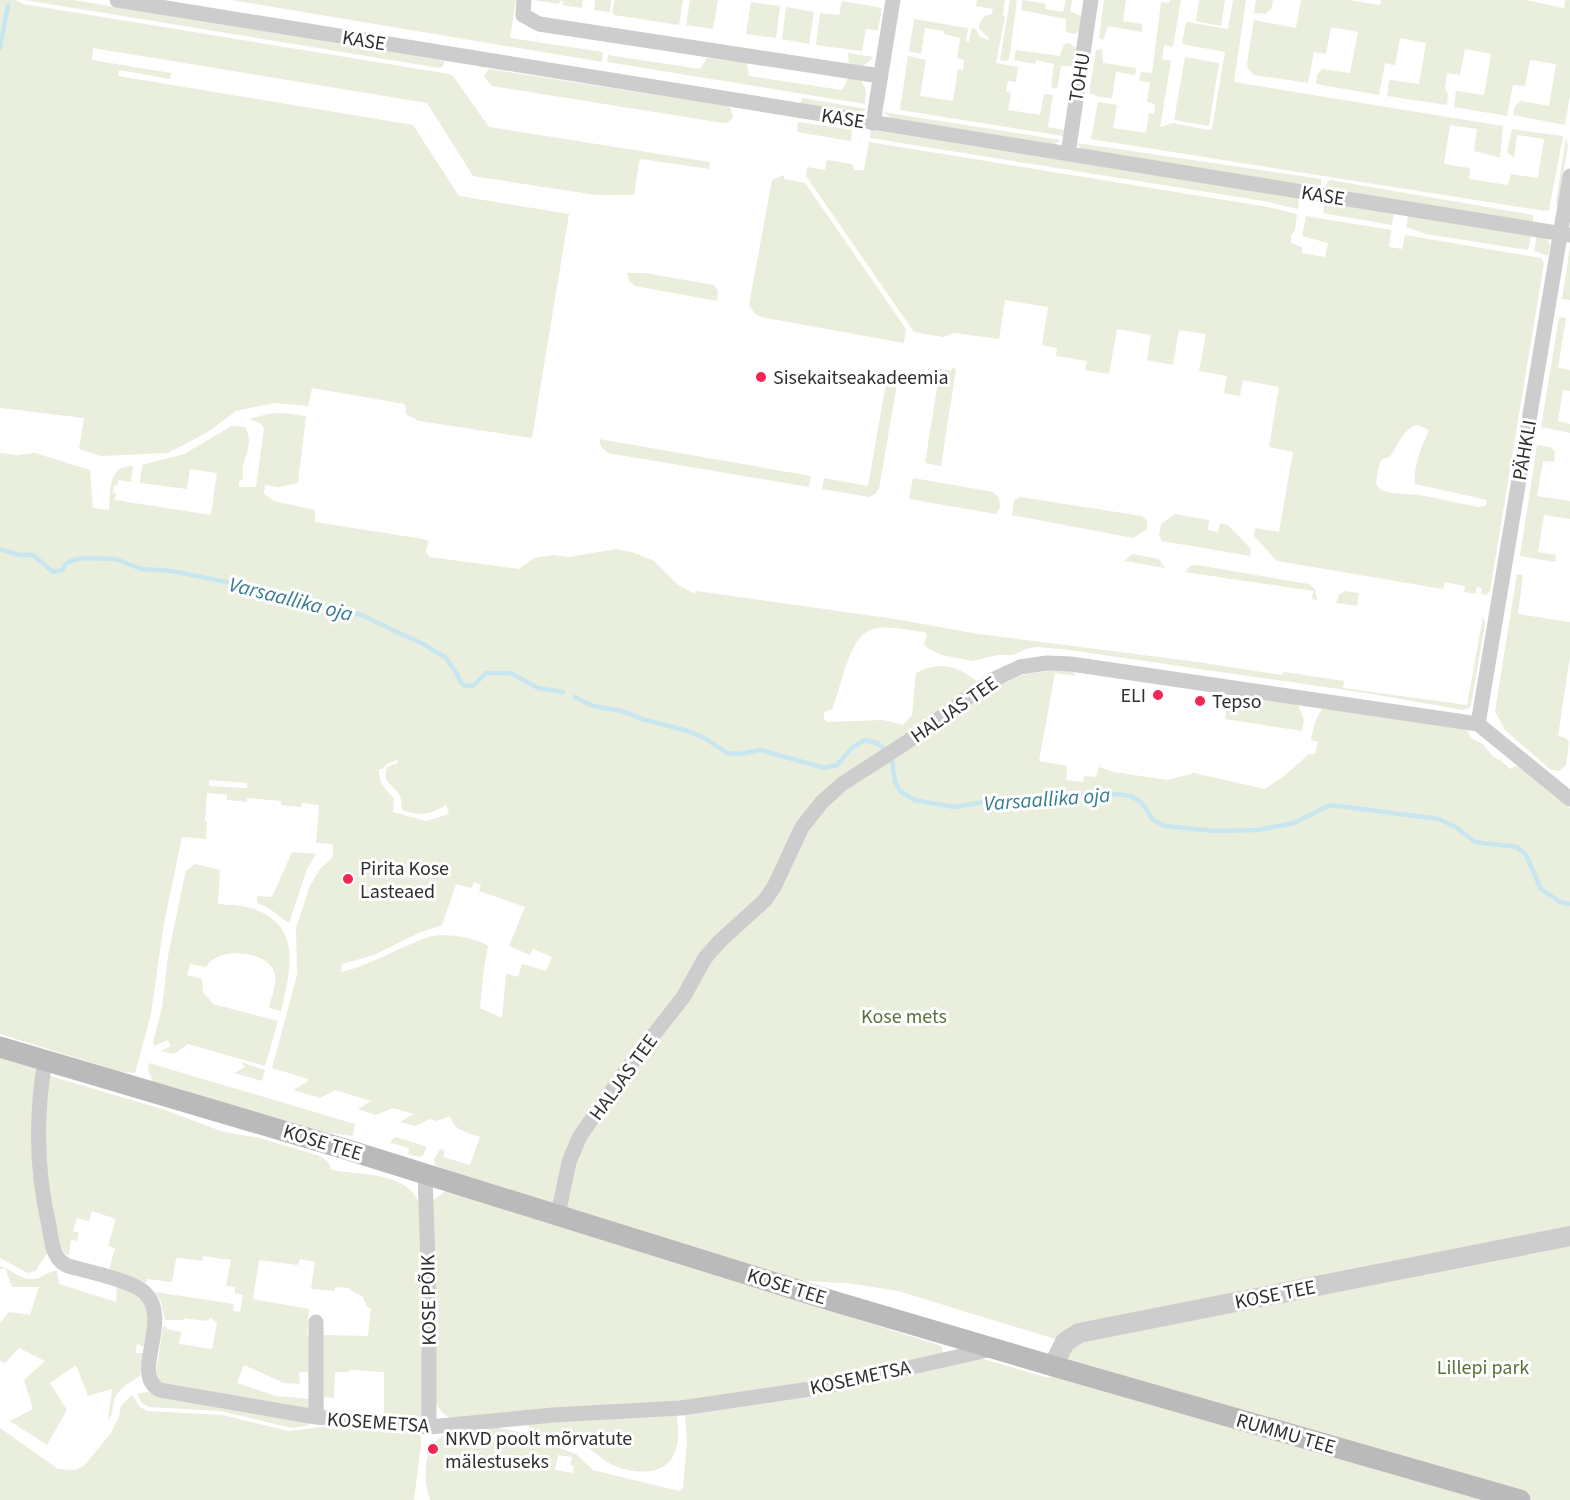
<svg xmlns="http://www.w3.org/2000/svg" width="1570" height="1500" font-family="'Source Sans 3',sans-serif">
<rect width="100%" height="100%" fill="#fff"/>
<path fill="#e9eedd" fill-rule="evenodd" d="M0 0H15L23 4 449 74 453 76 489 127 710 162 709 169 641 159 639 162 634 195H596L473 176 427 103 93 48 92 60 171 73 170 79 119 70 118 76 413 125 459 196 569 214 532 438 419 421 406 414 405 404 312 388 308 406 274 403 236 411 208 432 168 453 101 456 79 449 84 418 0 408Z
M25 0H73L444 61V65L440 68 434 67Z
M231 0H516L510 38 603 52 602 62Z
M533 0H583L582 8 563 5V1H560L559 4Z
M595 0H611L610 12 594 10Z
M615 0H683L679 25 614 15 612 12Z
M690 0H718L713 29 686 25Z
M977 0H1005L1003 16 1005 17 996 63 1018 67 1016 82 1008 81 1006 92 1011 93 1008 110 1040 115 1044 94 1053 95 1048 127 1064 130 1063 136 900 110 908 56 926 60 920 96 953 101 958 69 963 70 964 60 957 58 960 38 944 34V31L925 28 921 54 909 51 914 19 968 28 966 41 969 42 972 28 976 29 980 37 988 40 989 38 979 29C979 21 983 15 992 14L993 9 976 6Z
M1010 0H1015L1017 2 1009 59 1007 61 1000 60Z
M1022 0 1046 4 1045 9 1063 12 1066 0H1072L1070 11 1083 17 1080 31 1074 34 1066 32V19L1021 10Z
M1104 0H1126L1123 21 1142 24V32L1108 26 1103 40 1099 38Z
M1170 0H1181L1173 47 1164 45 1162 59 1171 61 1160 127 1173 123 1208 130 1212 129 1225 52 1182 44 1186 22 1228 29 1233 0H1246L1234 82 1503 126 1500 157H1498L1474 151 1477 129 1450 125 1444 164 1470 168 1469 179 1508 185 1511 174 1538 178 1544 139 1517 135 1514 158 1507 152 1512 129 1563 136 1549 210 1545 211 1091 139 1098 102 1117 105 1113 128 1146 133 1149 113 1154 114 1155 104 1147 102 1150 82 1139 81 1141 72 1152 73 1161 2 1169 3Z
M1199 0H1225L1221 26 1196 21Z
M1256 0H1273L1272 8 1265 14 1254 13Z
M1301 0H1348L1380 5 1381 0H1525L1564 8 1565 0H1570V95L1565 125 1513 115 1515 106 1521 101 1549 106 1556 64 1530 60 1525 86 1513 85 1507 116 1454 107 1456 91 1484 95 1491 54 1465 49 1460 75 1447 73 1445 88 1448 94 1447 105 1387 96 1389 81 1391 80 1419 84 1426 43 1400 38 1395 65 1385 63 1379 95 1316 84 1317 75 1322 69 1350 73 1358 32 1331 27 1326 54 1314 52 1308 83 1254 75 1249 70 1247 64 1254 20 1296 28Z
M842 1 882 8 878 30 866 29 862 51 816 45 820 13 839 15Z
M751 2 780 6 776 38 746 34Z
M786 7 814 12 809 44 782 39Z
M1069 43 1077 49 1075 66H1061L1057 89 1051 87 1054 64 1036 60 1035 64 1014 60 1016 50 1060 56 1064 44Z
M1102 49 1103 63 1136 68 1135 75 1116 72 1112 98 1099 97 1089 93 1096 50Z
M848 53 874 57 862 67 849 65Z
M608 55 700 69 707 58 747 63 749 76 842 90 848 78 861 80 866 90 865 104 607 62Z
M1185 57 1219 63 1209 126 1174 120Z
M489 69 727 106 731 109 733 118 727 123H723L492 86 484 76Z
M802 98 867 109 860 113 800 106Z
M883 112 1061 140 1055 144 891 118Z
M798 122 852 130 851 141 797 132Z
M871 130 1299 198 1298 209 1263 201 870 138Z
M1566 138 1568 146 1557 207 1556 202Z
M869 142 1268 207 1297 214 1295 230 1291 236V243L1302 247V253L1325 257 1328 243 1302 236 1306 216 1391 230 1389 247 1402 249 1405 235 1541 258 1544 263 1490 591 1486 595 1481 594 1482 588 1477 587 1475 594 1464 592 1465 586 1445 582 1443 589 1277 561 1254 536 1255 528 1279 532 1293 452 1269 447 1279 387 1243 380 1240 396 1224 393 1227 376 1199 371 1206 334 1179 330 1173 365 1147 360 1151 335 1117 329 1109 374 1085 370 1087 361 1056 356 1057 348 1042 345 1048 307 1005 300 999 339 954 333 943 337 914 332 806 176 807 167 825 170 827 160 852 164 854 170H864ZM1417 425 1429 430C1422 447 1413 465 1415 484L1487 500 1486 506 1478 507 1420 495 1391 493 1381 490 1376 484 1379 465 1382 459 1390 457C1397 446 1404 428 1417 425Z
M1077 143 1321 179V187L1081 149Z
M784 175V179L805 183 906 329 904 343 761 317 755 314 749 305 772 180Z
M1330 180 1533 215V223L1326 188 1327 183Z
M1325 202 1394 213 1392 225 1323 213Z
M1408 216 1532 233 1528 250 1426 234 1406 227Z
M1537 235 1547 238 1550 246 1548 256 1534 251Z
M1570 246V300L1562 299Z
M627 273H645L714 285 718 291 717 301 635 286 630 282Z
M1559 317 1566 318 1558 368 1570 370V391L1563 390 1558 421 1570 424V433L1541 427Z
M952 368 956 369 941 466 925 463 940 369 951 371Z
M886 383 897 384 879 489 875 494 869 497 822 489 824 478 868 486Z
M284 413 306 416 298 483 279 487 265 485 264 494 274 501 315 510V522L423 539 429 541 426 551 429 557 519 569 534 558 553 555 569 557 616 549 632 552 654 561 678 585 695 594 696 591 895 619 978 634 1198 662 1282 675 1284 672 1344 681 1343 688 1467 705 1483 616 1485 624 1471 705 1469 708 1463 710 1366 693 1062 649 1036 647 1026 649 1013 655H998L973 661 942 655 927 648 924 644 927 634 924 632C908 630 889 625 873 629 848 635 841 690 832 709L824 712V719L827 722 883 720 903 725 912 715 916 673C946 658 963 669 986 689 1017 674 1038 670 1072 671L1077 676 1055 673 1039 761 1067 766 1066 780 1083 782 1084 776 1096 777 1099 767 1114 772 1167 780 1194 773 1265 789 1284 776 1309 754H1315L1318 742 1311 740C1313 727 1317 715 1325 705L1461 728 1468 731 1471 738 1483 744 1493 757 1500 760 1510 769 1516 766 1522 769 1570 808V1500H430C423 1479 422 1448 444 1435L458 1438 471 1429 490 1426 518 1432 576 1454 593 1470 679 1491 683 1488 687 1444 684 1403 453 1419C443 1415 438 1409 435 1399L433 1200 446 1191 936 1344 942 1347 943 1353 983 1359 1049 1378 1065 1342 898 1291 847 1283 802 1281 450 1171 435 1165 434 1159 440 1149 445 1150 443 1157 470 1165 480 1137C467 1132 454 1131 450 1116L437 1121 430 1119 415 1126 400 1122 414 1114 393 1108 376 1115 358 1109 371 1101 335 1090 320 1098 293 1090 307 1082 308 1079 272 1068 297 975 296 928 309 888 319 870 333 857V844L316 843 319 805 302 803 301 807 281 805V801L247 798V802L227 800V795L207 793 205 821 207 822 206 839 182 837 164 923 151 1014 135 1073 121 1072 0 1034V453L17 455 35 453 90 470 93 508 109 510C111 490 107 466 133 466L131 482 118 480 117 485H114L113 493H116L115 500 211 515 217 473 190 469 187 489 140 483 142 465 184 454 232 426 245 427C253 439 247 453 243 465 242 469 243 475 243 479L239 481V487H256L264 428 260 423 249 419 268 414ZM397 760 398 763 387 767C382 782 391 783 399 794 402 799 401 804 402 810 419 816 431 815 446 805L449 814 426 821 393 812 394 799C385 787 379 786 379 769H382L387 764ZM209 780 247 783V788L209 786ZM474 882 481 885 479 891 525 907 509 946 530 955 533 949 552 957 546 971 522 964 518 977 506 973 502 1018 480 1008 484 968 488 946C478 938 443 932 429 937 399 947 372 965 341 972L342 964 374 955 421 932 442 925 456 884 471 888ZM558 1455 572 1457 570 1465 574 1466 573 1473 555 1470Z
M599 439 811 476 809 487 608 453 601 447Z
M1537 445 1551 447 1555 452 1554 462 1543 461 1537 496 1570 501V519L1544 515 1538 552 1556 555 1555 562 1520 556Z
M913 478 993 492 999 498 1000 507 996 514 909 499Z
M1020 497 1142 516 1147 521V529L1133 538 1012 515 1014 501Z
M1175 514 1209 520 1208 530 1218 532 1220 523 1228 525 1251 549 1250 556 1162 541 1159 535 1161 524Z
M1132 554 1159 559 1165 568 1124 561Z
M1197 565 1309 584 1315 589 1317 600 1312 599 1313 591 1185 572 1190 566Z
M1517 574 1523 575 1518 614 1570 622V656L1558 736 1566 738 1569 742 1566 765 1559 771 1551 770 1505 730 1495 711Z
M1345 591 1359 593 1357 606 1336 603 1339 595Z
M1245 697 1298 704 1304 720 1302 731 1225 719C1228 702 1229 702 1245 697Z
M292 852 316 854 307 869 289 923 267 907 257 903V896L272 897Z
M195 864 220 870 218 904C229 905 240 905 251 908 303 925 291 969 281 1011L269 1008C271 998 277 985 275 975 271 951 219 945 206 967L190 964 187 975 202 979 203 992 213 1004 278 1021 265 1066 188 1044 174 1054 161 1051 171 1046 168 1040 154 1046 153 1042 162 1008 168 956 184 879 186 871Z
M0 1056 23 1063 53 1077 162 1109 221 1131 259 1138 320 1156 328 1162 332 1170C363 1176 416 1171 421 1212L423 1415 417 1420C405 1419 392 1422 384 1412V1372L349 1370V1372H335L334 1398 324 1397V1410H322L323 1335 368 1336 371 1308 367 1307 363 1297 350 1290V1288L335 1287V1291L311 1289 315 1262 300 1259 298 1265 259 1260 253 1299 309 1309 307 1335 310 1336 311 1410 155 1381 163 1326 167 1327V1329L181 1332 179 1344 212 1349 217 1323 211 1318 206 1321 184 1318 183 1320H165L161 1302 155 1292 234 1304 233 1311 240 1312 243 1295 235 1293V1287L226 1286 231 1260 203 1256 202 1261 179 1258 176 1259 172 1282 147 1279 146 1283 109 1270 115 1248 108 1246 116 1219 92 1211 89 1221 77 1218 73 1231 79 1233 77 1241 71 1240 69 1255 65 1254 60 1246 48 1251C46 1258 38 1263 37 1270L28 1273 0 1258ZM244 1365 284 1383 300 1384 299 1372H308L309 1399 276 1396 237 1383Z
M241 1062 265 1070 262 1081 234 1073 245 1067Z
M149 1063 355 1124 353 1136 329 1133 153 1082 148 1071Z
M396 1137 427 1147 423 1155 419 1157 408 1154 409 1148 391 1143V1140Z
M0 1266C12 1270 20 1280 33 1279 42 1279 47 1271 57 1271L59 1284 116 1302 117 1284 128 1287 150 1308 146 1348 137 1344 135 1353H144L140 1376C132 1381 119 1388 115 1398 112 1406 114 1414 108 1421L112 1389 88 1396 76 1365 50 1383 67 1410 47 1445 10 1421 33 1409 24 1380 45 1361 19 1348 5 1363 0 1361V1323L9 1312 30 1315 39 1287H12L5 1268 0 1269Z
M148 1392 158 1394 313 1421 306 1426 292 1428 221 1411 148 1407 141 1402 137 1394Z
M132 1395 140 1407 147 1411 222 1415 289 1431 322 1427 419 1434 421 1437V1444L414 1500H0V1428L58 1469 75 1470 84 1466 111 1433 119 1417 121 1406Z
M676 1411C680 1435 681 1466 651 1471 638 1473 623 1470 611 1464 601 1459 594 1450 584 1446 565 1437 540 1437 523 1423Z"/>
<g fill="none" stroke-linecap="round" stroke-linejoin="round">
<path stroke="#c8e6ef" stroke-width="4.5" d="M0 48 8 5
M0 549 19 555H33L53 572 62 570 66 564 73 560 84 558 116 559 141 569 172 571 261 589 285 599 314 603 359 614 425 645 446 658 457 674 461 683 465 686H473L486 673H510L538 688 563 692
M575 697 593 706 622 711 642 719 688 731 706 739 727 753 739 754 760 750 825 768 837 765 853 747 865 740 877 743 883 748
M892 761 895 782 900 791 914 800 954 807 998 800 1015 801 1030 804 1088 794H1116L1131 796 1142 803 1153 820 1165 826 1215 831 1257 830 1294 823 1330 805 1439 819 1456 827 1475 842 1517 847 1526 855 1541 889 1560 902 1570 904"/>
<path stroke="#cdcdcd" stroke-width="15" d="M117 0 1570 235
M524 0 523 15 539 24 880 76
M873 123 893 0
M1068 154 1091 0
M1478 724 1570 176
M45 1061C35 1118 36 1170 49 1226 52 1242 52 1259 68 1266 86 1271 131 1280 144 1292 174 1319 129 1375 160 1390L316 1417 429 1427 553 1415 681 1408 824 1387 992 1349
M425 1173 429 1295V1427
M558 1215 569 1162 580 1136 627 1069 684 996 705 958 719 942 765 900 774 887 802 827 822 802 842 784 907 742 992 680 1020 667 1047 663 1071 664 1478 724 1570 799
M316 1322V1417"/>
<path stroke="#cdcdcd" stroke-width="20" d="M1053 1366 1065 1342 1079 1333 1570 1236"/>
<path stroke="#bababa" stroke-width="21" d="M0 1047 345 1149 836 1302 1053 1366 1520 1500"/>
</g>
<g fill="#f32654" stroke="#fff" stroke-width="2">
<circle cx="761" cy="377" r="6"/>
<circle cx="1158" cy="695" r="6"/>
<circle cx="1200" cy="701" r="6"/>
<circle cx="348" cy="879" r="6"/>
<circle cx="433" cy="1449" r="6"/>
</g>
<g text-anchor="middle" stroke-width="6" stroke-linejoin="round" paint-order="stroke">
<g font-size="20" fill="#303030" stroke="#fff">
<text transform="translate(364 40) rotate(9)" y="7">KASE</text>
<text transform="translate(1079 77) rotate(-81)" y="7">TOHU</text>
<text transform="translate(843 118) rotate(9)" y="7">KASE</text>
<text transform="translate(1323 195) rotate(9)" y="7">KASE</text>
<text transform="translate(1524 450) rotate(-80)" y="7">PÄHKLI</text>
<text transform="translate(954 709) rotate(-35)" y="7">HALJAS TEE</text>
<text transform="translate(623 1077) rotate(-54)" y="7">HALJAS TEE</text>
<text transform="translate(323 1142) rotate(17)" y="7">KOSE TEE</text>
<text transform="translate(787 1286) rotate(17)" y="7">KOSE TEE</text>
<text transform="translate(1275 1294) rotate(-11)" y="7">KOSE TEE</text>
<text transform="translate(428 1300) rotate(-91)" y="7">KOSE PÕIK</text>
<text transform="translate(860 1377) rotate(-12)" y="7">KOSEMETSA</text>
<text transform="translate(378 1422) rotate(4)" y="7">KOSEMETSA</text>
<text transform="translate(1286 1433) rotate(16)" y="7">RUMMU TEE</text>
</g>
<g font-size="20" fill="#303030" stroke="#fff" text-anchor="start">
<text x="773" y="384">Sisekaitseakadeemia</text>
<text x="1146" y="702" text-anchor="end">ELI</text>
<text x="1212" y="708">Tepso</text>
<text x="360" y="875">Pirita Kose<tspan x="360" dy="23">Lasteaed</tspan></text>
<text x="445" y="1445">NKVD poolt mõrvatute<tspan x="445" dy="23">mälestuseks</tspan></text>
</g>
<g font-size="20" fill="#5b7039" stroke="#fff">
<text x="904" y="1023">Kose mets</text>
<text x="1483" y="1374">Lillepi park</text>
</g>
<g font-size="21" font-style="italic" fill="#357c92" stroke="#fff">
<text transform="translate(291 599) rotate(14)" y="7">Varsaallika oja</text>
<text transform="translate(1047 799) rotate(-4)" y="7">Varsaallika oja</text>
</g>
</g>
</svg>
